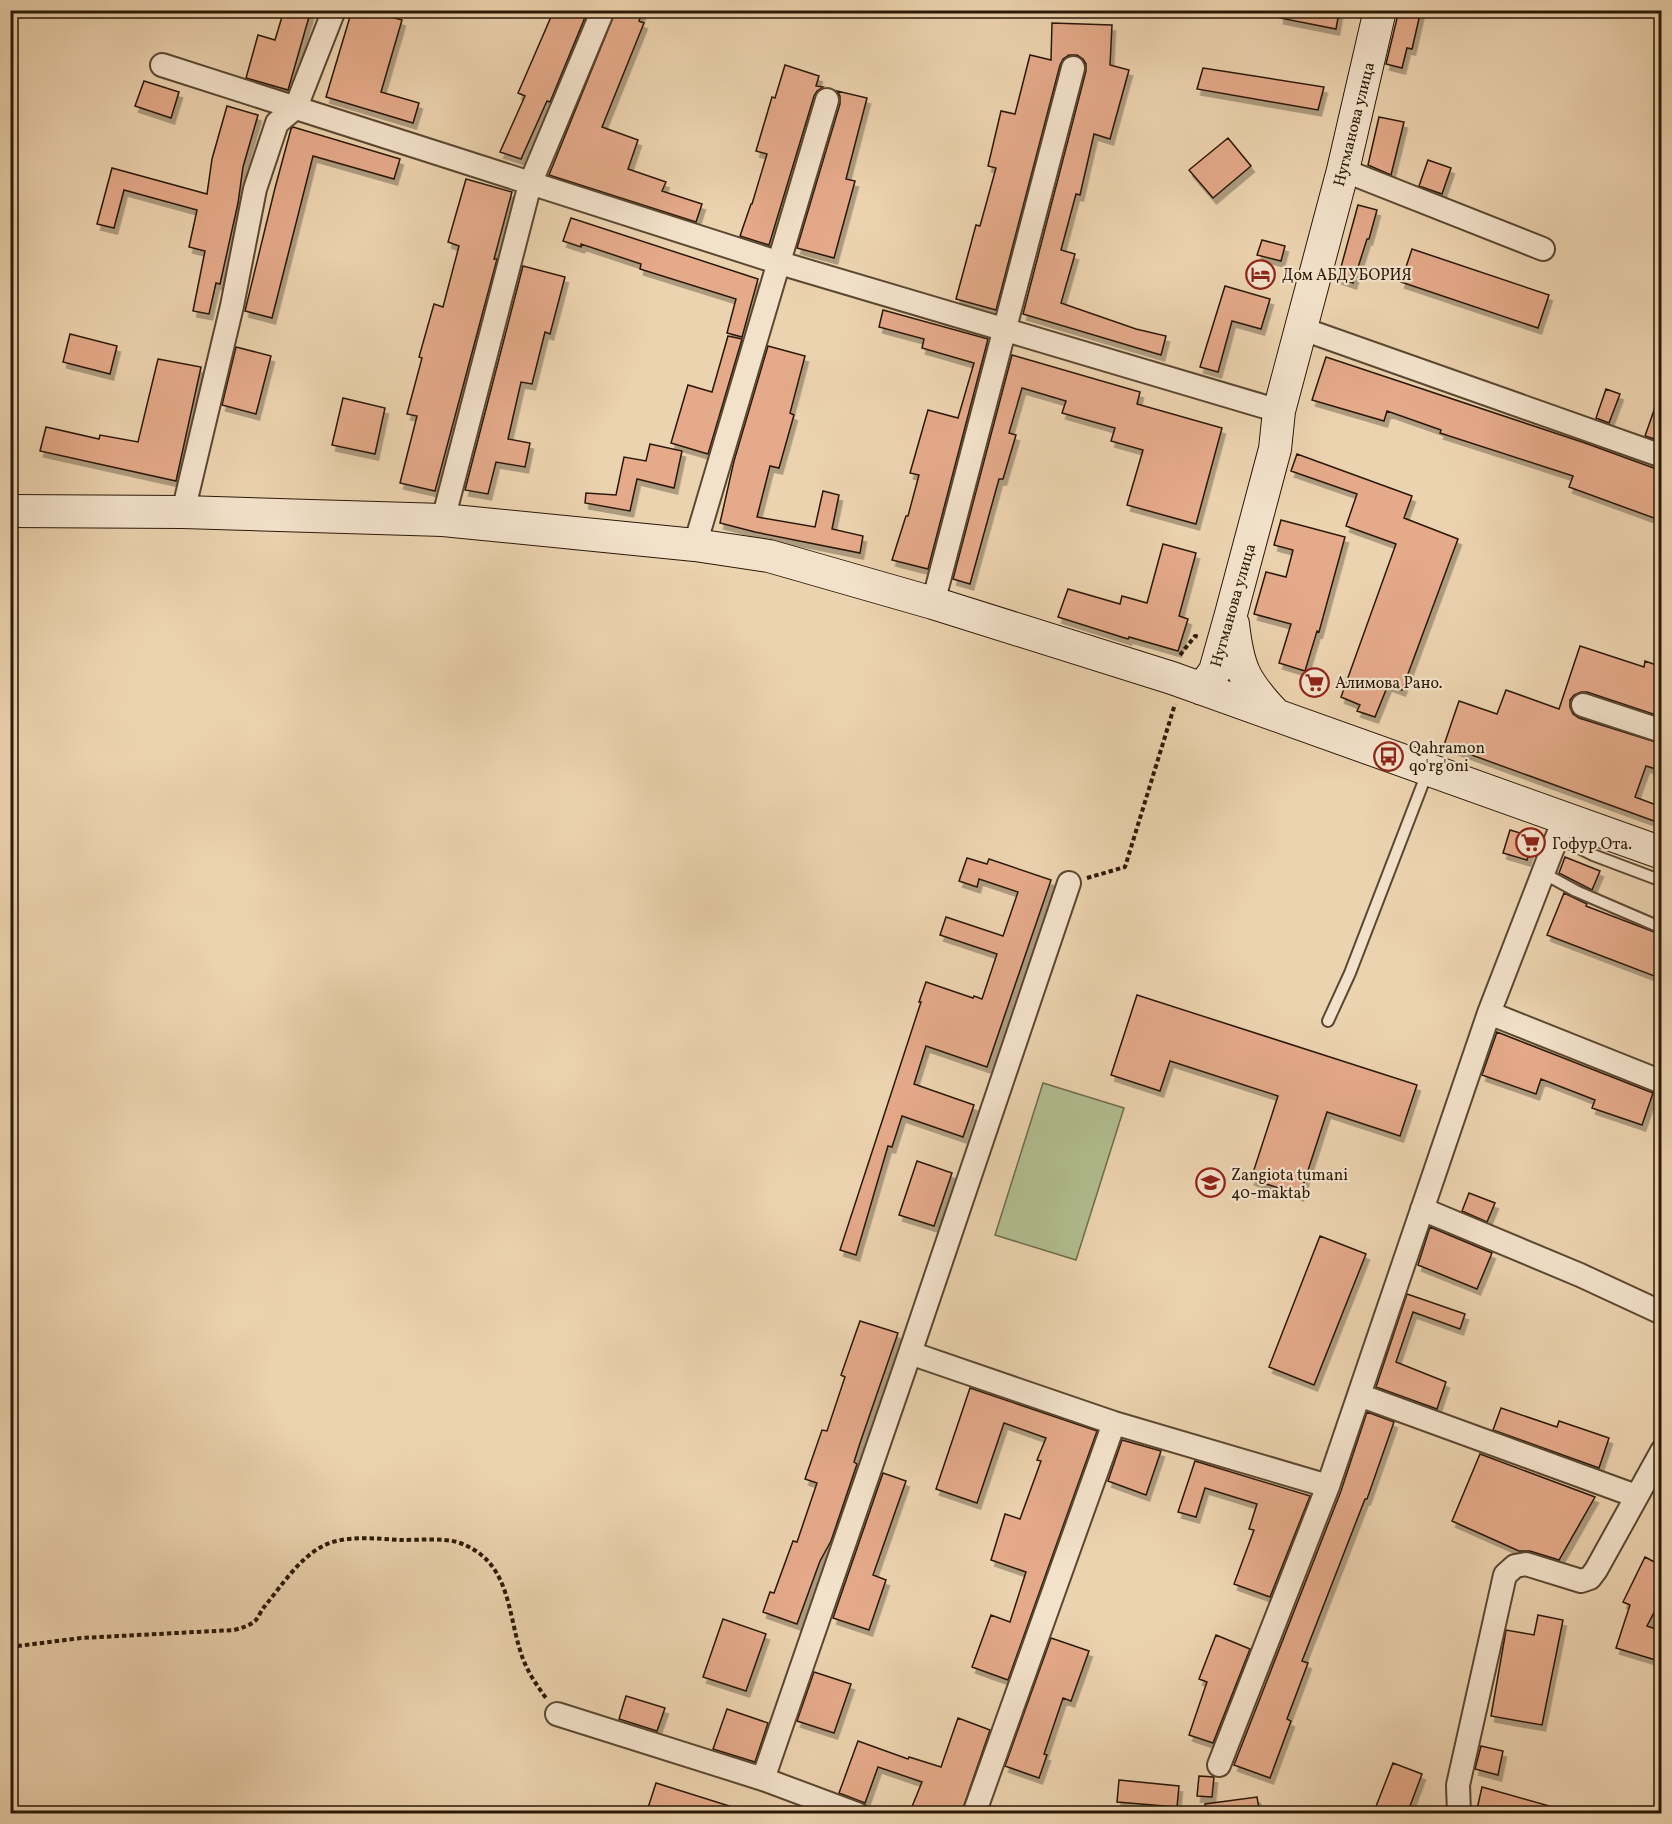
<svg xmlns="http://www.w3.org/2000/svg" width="1672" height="1824" font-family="Vollkorn,serif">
<defs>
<filter id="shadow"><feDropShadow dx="3.5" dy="6" stdDeviation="0" flood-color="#0004"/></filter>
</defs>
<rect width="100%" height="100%" fill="#ecd3af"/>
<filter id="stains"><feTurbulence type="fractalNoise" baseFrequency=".00333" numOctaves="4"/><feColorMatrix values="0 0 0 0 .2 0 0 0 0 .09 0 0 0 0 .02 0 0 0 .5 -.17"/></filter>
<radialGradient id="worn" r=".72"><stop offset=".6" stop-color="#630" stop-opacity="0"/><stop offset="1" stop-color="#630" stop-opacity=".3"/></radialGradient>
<path fill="#b1be90" stroke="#6e6c4c" stroke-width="1.5" d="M1043 1083 1124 1108 1076 1260 995 1235Z"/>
<path fill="#e5aa8a" stroke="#2b1907" stroke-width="1.5" filter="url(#shadow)" d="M284 10H311L288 90 246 78 258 35 275 40Z
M352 10H393L391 17 402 20 381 92 419 103 413 123 326 97Z
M554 10H588L550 102 547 101 521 159 500 152 525 96 518 93Z
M616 10H643L639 21 644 23 602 127 638 140 628 169 666 182 662 191 702 204 696 222 549 175Z
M1281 10H1330L1339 12 1336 29 1280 18Z
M1399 10H1421L1412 49 1407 48 1402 68 1386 64Z
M1052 23 1112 25 1110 65 1129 70 1110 139 1094 134 1080 195 1076 194 1061 250 1075 254 1061 303 1136 329 1166 336 1161 355 1023 314 1086 71V64L1083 59 1077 55H1069L1063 59 1060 65 996 310 956 299 976 225 980 226 996 168 988 166 1001 111 1015 114 1030 55 1051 60Z
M785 65 819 76 816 86 823 87 817 91 814 96 769 245 740 236 751 204H752L767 154 756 151 772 97 775 98Z
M1203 68 1324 87 1318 110 1197 89Z
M144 81 179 92 171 118 135 106Z
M837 91 867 98 846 179 855 181 834 258 797 248 840 104V96Z
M227 106 258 115 243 167 238 203 220 284 216 283 209 314 193 311 205 251 189 247 197 210 124 190 114 228 97 224 112 168 207 194 212 159Z
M1379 117 1404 122 1391 175 1368 165Z
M293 127 400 159 394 179 313 156 272 318 245 311 275 188 291 129Z
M1228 138 1251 166 1213 198 1189 170Z
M1428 160 1451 168 1442 194 1419 186Z
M466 179 512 192 494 259H497L435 491 400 483 417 416 407 414 422 358 419 357 434 304 443 307 459 246 448 242Z
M1358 205 1377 210 1369 239H1367L1353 283 1338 278Z
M571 218 758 279 742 337 727 333 736 299 640 269 641 264 581 244V247L563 241Z
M1262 240 1285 246 1281 261 1257 255Z
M1412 249 1549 295 1538 328 1401 282Z
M523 266 565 277 550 334 545 332 532 384 521 382 508 439 530 443 525 467 496 462 488 494 465 490Z
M1225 286 1270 299 1261 329 1232 321 1218 372 1200 367Z
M883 310 988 339 928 569 892 560 906 516H908L919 475 910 473 928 410 958 418 974 363 922 348 924 339 879 327Z
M70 334 117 346 110 374 63 362Z
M728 336 742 339 708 454 671 443 688 385 712 392Z
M768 346 805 356 790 413 794 415 779 468 770 466 757 517 815 527 823 491 839 495 832 529 863 536 860 553 755 532 720 523 734 461Z
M236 347 271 356 256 414 222 405Z
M1012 355 1140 392 1137 404 1222 428 1196 524 1127 505 1143 450 1111 441 1115 428 1062 413 1066 401 1022 388 1009 433 1016 435 1003 479H999L970 584 953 579Z
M1326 357 1585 443 1662 471V521L1569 487 1573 476 1440 433 1441 430 1387 411 1384 421 1312 400Z
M158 359 201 367 176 481 40 451 46 427 99 439 100 435 138 442Z
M1606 389 1620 394 1609 423 1596 418Z
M1659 396H1662L1661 441 1645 436Z
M343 398 385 408 375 454 332 445Z
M650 444 682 451 674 488 637 479 630 511 585 503 586 493 616 495 624 457 646 461Z
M1297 454 1412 496 1404 518 1458 539 1402 690 1388 685 1375 717 1357 711 1360 705 1341 697 1396 544 1346 526 1357 494 1291 471Z
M1281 520 1345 537 1319 632 1317 631 1305 671 1279 663 1291 624 1254 614 1266 572 1286 577 1293 550 1274 545Z
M1163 544 1196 553 1179 616 1188 619 1178 651 1129 637 1128 639 1058 617 1068 589 1120 604 1122 596 1147 603Z
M1580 646 1644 667 1645 661 1662 667V717L1587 692H1581L1574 695 1570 700V707L1573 714 1579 718 1662 744V771L1646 766 1635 797 1659 806 1654 821 1444 745 1459 701 1497 714 1506 690 1559 709Z
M1510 830 1534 837 1527 860 1503 853Z
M1565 857 1600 871 1592 890 1559 873Z
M967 858 987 864 989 859 1051 880 987 1067 926 1046 914 1084 974 1105 963 1137 902 1116 892 1147 888 1146 856 1255 840 1250 921 1002H919L926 982 973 998 974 996 982 999 997 954 940 935 946 917 1003 936 1018 892 979 879 977 887 959 881Z
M1564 893 1587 904 1586 906 1662 935V979L1547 935Z
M1137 995 1417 1085 1400 1136 1327 1112 1300 1195 1251 1179 1278 1096 1170 1061 1160 1091 1111 1075Z
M1497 1032 1653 1093 1642 1125 1592 1108 1595 1100 1541 1079 1536 1094 1482 1075Z
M917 1161 952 1173 934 1226 899 1215Z
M1469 1193 1495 1203 1487 1222 1462 1211Z
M1430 1227 1492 1253 1477 1289 1418 1265Z
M1320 1236 1366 1254 1314 1385 1269 1367Z
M1407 1294 1465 1314 1460 1329 1413 1312 1396 1362 1446 1382 1437 1409 1376 1387Z
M860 1321 898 1333 860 1443 854 1462 857 1464 831 1541 820 1561 797 1624 763 1612 770 1592 774 1593 793 1541 797 1542 817 1483 805 1479 822 1430 827 1431 845 1377 841 1375Z
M970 1388 1097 1431 1008 1680 972 1667 991 1615 1010 1622 1026 1572 991 1560 1005 1514 1020 1519 1041 1461 1037 1460 1046 1438 1004 1423 977 1503 936 1489Z
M1501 1408 1557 1427 1559 1421 1609 1438 1599 1468 1493 1430Z
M1367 1412 1394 1422 1367 1499H1365L1302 1661 1308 1663 1287 1719 1291 1721 1270 1778 1234 1765 1341 1491Z
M1122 1440 1161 1451 1146 1495 1108 1481Z
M1480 1454 1595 1497 1559 1560 1530 1551H1519L1452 1521Z
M1195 1461 1310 1496 1270 1597 1234 1584 1254 1530 1249 1529 1257 1504 1205 1488 1196 1517 1178 1512Z
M883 1473 906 1481 873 1575 886 1580 869 1630 833 1618Z
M1645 1557 1662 1566V1597L1647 1626 1662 1631V1662L1616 1648 1630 1605 1623 1602Z
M1538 1615 1563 1620 1542 1725 1491 1716 1506 1630 1534 1635Z
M723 1619 766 1634 746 1691 703 1677Z
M1216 1635 1250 1649 1213 1743 1189 1735 1207 1682 1199 1679Z
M1051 1638 1089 1651 1071 1701 1063 1698 1044 1754 1047 1755 1039 1778 1005 1766Z
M814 1672 851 1684 834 1733 797 1721Z
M626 1696 665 1708 657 1731 619 1719Z
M727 1709 768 1723 755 1762 713 1749Z
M958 1718 990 1730 961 1814H909L922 1782 878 1767 865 1803 839 1793 858 1741 908 1759 909 1757 941 1767Z
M1481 1746 1503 1751 1498 1775 1475 1769Z
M1393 1763 1422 1774 1407 1814H1373Z
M1199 1776 1214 1777 1212 1797 1197 1796Z
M1119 1780 1179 1786 1177 1807 1117 1802Z
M656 1783 742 1810 741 1814H646Z
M1482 1787 1560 1809 1559 1814H1496L1477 1809Z
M1257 1797 1260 1814H1206L1205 1804Z"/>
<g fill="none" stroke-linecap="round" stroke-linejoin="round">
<defs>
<path id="lane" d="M1557 837 1593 855 1662 881
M1543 873 1576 891 1662 928
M1328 1021 1350 973 1427 773"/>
<path id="street" d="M162 65 780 263 1279 411
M1343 170 1543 249
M1300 328 1662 456
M183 512 232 306 255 189 277 123 296 107 334 10
M443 520 530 184 603 10
M695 545 827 100
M933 603 1073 68
M1583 705 1662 731
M1489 1013 1662 1082
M1422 1209 1580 1275 1662 1313
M910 1353 1114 1423 1328 1486
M1359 1395 1636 1496
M557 1714 763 1779 857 1814
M1219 1765 1328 1486 1489 1013 1564 819
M763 1779 910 1353 1069 883
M974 1814 1114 1423
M1459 1814 1458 1785 1505 1575 1515 1566 1526 1564 1581 1581 1590 1578 1596 1570 1662 1451"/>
<path id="secondary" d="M10 511 183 512 443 520 695 545 769 556 933 603 1172 678 1662 853
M1233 624C1238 668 1244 681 1274 713
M1202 689 1215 671 1231 614 1275 449 1279 411 1343 170 1380 10"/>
</defs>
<use href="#lane" stroke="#5b4831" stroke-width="14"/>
<use href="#street" stroke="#5b4831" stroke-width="26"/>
<use href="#secondary" stroke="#2b1907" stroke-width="34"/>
<path stroke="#2b1907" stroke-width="4" stroke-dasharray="4.5 3" stroke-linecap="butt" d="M1180 655 1195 636 1199 637
M1087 878 1125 867 1175 704
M10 1647 81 1638 234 1630C242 1628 249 1626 255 1621 259 1617 261 1610 265 1606 281 1586 299 1559 321 1547 344 1534 378 1539 402 1540 418 1540 443 1538 457 1542 509 1559 507 1608 520 1650 525 1668 535 1683 546 1698"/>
<use href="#lane" stroke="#f3e2cb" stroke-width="10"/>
<use href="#street" stroke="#f3e2cb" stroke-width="22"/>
<use href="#secondary" stroke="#f3e2cb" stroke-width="32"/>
</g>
<defs>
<symbol id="hotel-ring" viewBox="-11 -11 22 22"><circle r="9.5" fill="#f3e2cb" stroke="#8f2418" stroke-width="1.5"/><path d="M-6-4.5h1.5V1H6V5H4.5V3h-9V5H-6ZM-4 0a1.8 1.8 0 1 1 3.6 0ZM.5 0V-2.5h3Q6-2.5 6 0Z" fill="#8f2418"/></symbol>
<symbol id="supermarket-ring" viewBox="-11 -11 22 22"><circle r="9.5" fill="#f3e2cb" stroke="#8f2418" stroke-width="1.5"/><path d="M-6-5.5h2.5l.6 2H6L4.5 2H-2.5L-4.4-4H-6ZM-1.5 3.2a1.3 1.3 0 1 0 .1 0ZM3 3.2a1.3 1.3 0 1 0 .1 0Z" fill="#8f2418"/></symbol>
<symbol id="bus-ring" viewBox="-11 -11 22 22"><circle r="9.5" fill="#f3e2cb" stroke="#8f2418" stroke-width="1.5"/><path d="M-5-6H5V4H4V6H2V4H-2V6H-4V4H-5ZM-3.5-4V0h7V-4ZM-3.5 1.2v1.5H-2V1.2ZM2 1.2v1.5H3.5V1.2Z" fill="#8f2418"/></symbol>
<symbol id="school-ring" viewBox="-11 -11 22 22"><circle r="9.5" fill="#f3e2cb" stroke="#8f2418" stroke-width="1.5"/><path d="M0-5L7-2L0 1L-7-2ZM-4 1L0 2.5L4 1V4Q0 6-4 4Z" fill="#8f2418"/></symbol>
</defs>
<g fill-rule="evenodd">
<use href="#hotel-ring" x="1244" y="258" width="33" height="33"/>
<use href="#supermarket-ring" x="1298" y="666" width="33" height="33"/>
<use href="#bus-ring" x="1372" y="740" width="33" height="33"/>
<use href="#supermarket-ring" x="1514" y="826" width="33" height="33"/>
<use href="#school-ring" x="1194" y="1166" width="33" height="33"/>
</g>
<g text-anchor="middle" stroke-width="4.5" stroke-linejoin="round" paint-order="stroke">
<g font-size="16" fill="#2b1907" stroke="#f3e2cb">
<text transform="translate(1353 124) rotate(-76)" y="6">Нугманова улица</text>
<text transform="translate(1232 605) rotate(-74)" y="6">Нугманова улица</text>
</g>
<g font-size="16" fill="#2b1907" stroke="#f3e2cb" text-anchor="start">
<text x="1282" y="280">Дом АБДУБОРИЯ</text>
<text x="1335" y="688">Алимова Рано.</text>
<text x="1409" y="753">Qahramon<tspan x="1409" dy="18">qo'rg'oni</tspan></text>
<text x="1552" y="849">Гофур Ота.</text>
<text x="1231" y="1180">Zangiota tumani<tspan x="1231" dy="18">40-maktab</tspan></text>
</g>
</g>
<rect width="1672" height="1824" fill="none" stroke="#ecd3af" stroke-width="36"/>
<rect x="12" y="12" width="1648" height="1800" fill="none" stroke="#2b1907" stroke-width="3"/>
<rect x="18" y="18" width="1636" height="1788" fill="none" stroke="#2b1907" stroke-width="1.5"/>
<rect width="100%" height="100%" filter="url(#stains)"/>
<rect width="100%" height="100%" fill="url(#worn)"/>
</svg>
